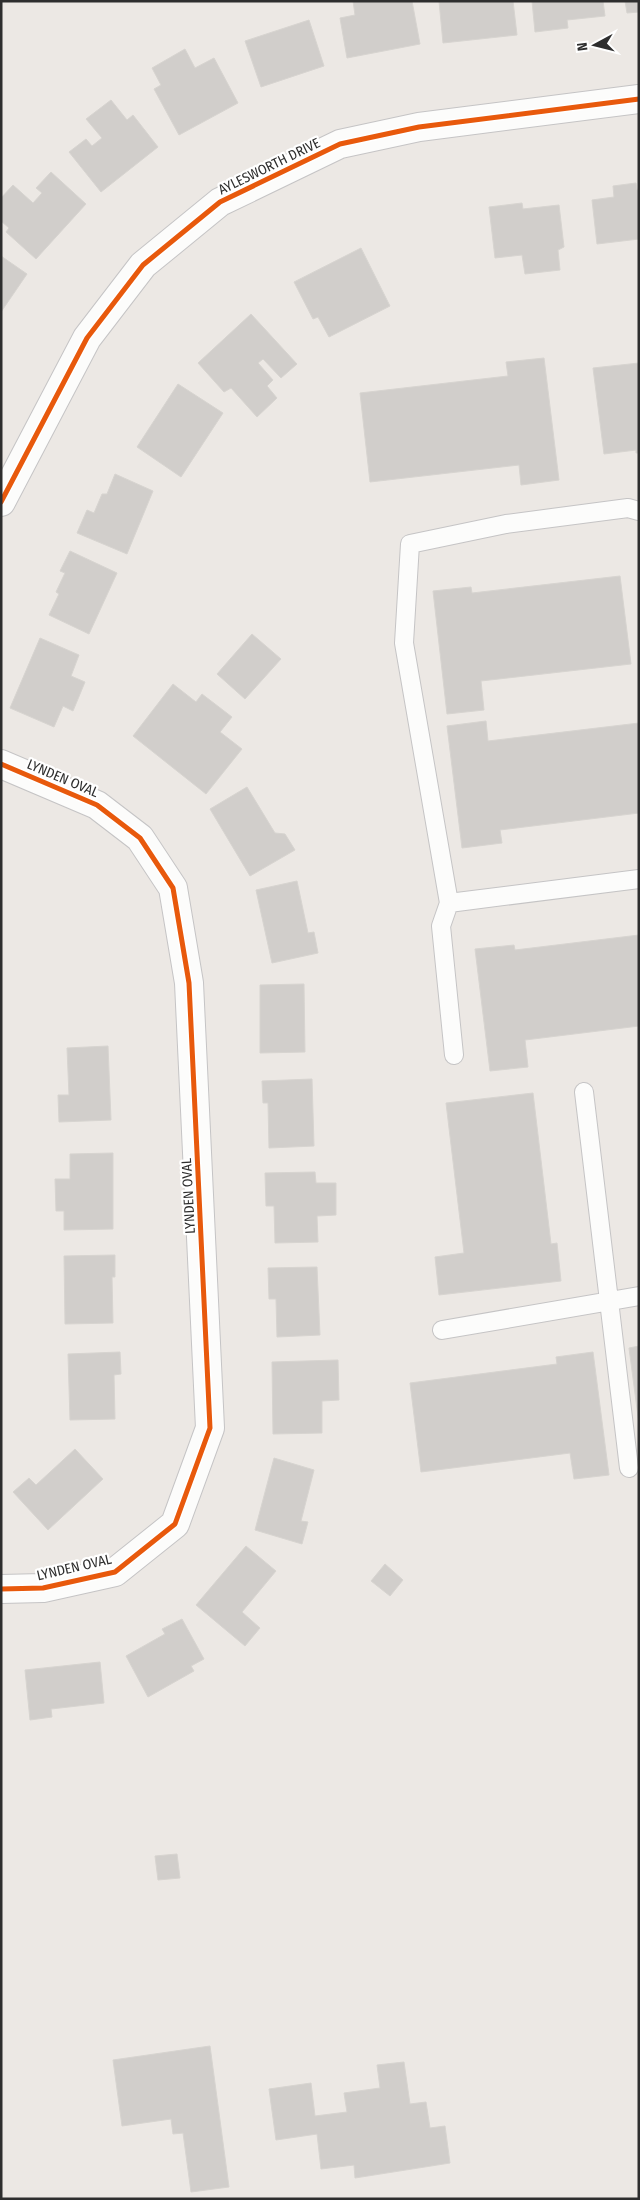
<svg xmlns="http://www.w3.org/2000/svg" width="640" height="2200" font-family="'Fira Sans Condensed',sans-serif">
<rect width="100%" height="100%" fill="#ece8e4"/>
<path fill="#d1cecb" stroke="#d7d4d0" d="M353 1H412L420 44 347 58 340 18 355 15Z
M439 1H513L517 35 443 43Z
M532 1H603L605 16 567 20 568 28 535 32Z
M625 1H639V12L627 13Z
M309 20 324 66 261 87 245 41Z
M185 49 195 68 214 58 238 103 179 135 154 89 161 85 152 68Z
M111 100 127 120 133 115 158 147 101 192 69 152 86 139 92 146 102 138 86 119Z
M51 172 86 204 36 259 6 232 9 228 1 221V198L13 185 33 203 42 193 36 188Z
M636 183 637 190H639V239L597 244 592 200 614 197 613 186Z
M522 203 523 209 559 205 564 247 558 250 560 270 525 274 522 255 495 258 489 207Z
M361 248 390 306 329 337 318 317 313 319 294 282Z
M1 256 27 274 1 312Z
M251 314 297 364 281 378 263 359 258 363 273 380 267 386 277 398 257 417 231 388 224 392 198 363Z
M544 358 559 480 521 485 519 465 370 482 360 393 508 376 506 362Z
M639 363V453H636V450L604 454 593 368Z
M178 384 223 413 181 477 137 447Z
M115 474 153 491 127 554 77 533 87 510 94 513 102 494H107Z
M70 551 117 573 89 634 49 615 59 594 56 592 65 573 60 571Z
M620 576 631 664 481 681 484 710 447 714 433 591 471 587 472 593Z
M252 634 281 659 245 699 217 674Z
M40 638 79 655 71 676 85 682 73 711 63 706 54 727 10 708Z
M173 684 196 702 202 694 232 717 220 732 242 749 206 794 133 736Z
M486 721 488 741 639 723V813L500 830 502 843 462 848 447 726Z
M247 787 275 833 285 834 295 850 250 876 210 809Z
M297 881 308 933 314 932 318 953 272 963 256 890Z
M639 935V1026L525 1040 528 1067 490 1071 475 949 514 945 515 950Z
M304 984 305 1052 260 1053V985Z
M108 1046 111 1120 59 1122 58 1095H69L67 1048Z
M312 1079 314 1146 269 1148 268 1103H263L262 1081Z
M533 1093 551 1244 557 1243 561 1281 439 1295 435 1257 464 1253 446 1103Z
M113 1153V1229L64 1230V1211H56L55 1179H70V1154Z
M315 1172 316 1183H336V1215L317 1216 318 1242 275 1243 274 1206H266L265 1173Z
M115 1255V1277H112L113 1323 65 1324 64 1256Z
M317 1267 320 1335 277 1337 276 1299H269L268 1268Z
M639 1346V1424L629 1348Z
M120 1352 121 1374 114 1375 115 1419 70 1420 68 1354Z
M593 1352 609 1475 574 1479 570 1453 421 1472 410 1383 557 1364 556 1357Z
M338 1360 339 1400 322 1401V1433L273 1434 272 1362Z
M75 1449 103 1479 48 1530 13 1492 29 1478 36 1485Z
M274 1458 314 1470 301 1521 308 1522 302 1544 255 1530Z
M246 1546 276 1571 242 1612 260 1628 245 1646 196 1605Z
M385 1564 403 1580 390 1596 371 1581Z
M182 1619 204 1659 191 1666 194 1671 148 1697 126 1656 165 1634 162 1629Z
M100 1662 104 1703 51 1709 52 1717 30 1720 25 1670Z
M177 1854 180 1878 158 1880 155 1856Z
M210 2046 229 2187 191 2192 183 2133 173 2134 171 2119 122 2126 113 2060Z
M404 2062 410 2104 426 2102 430 2128 445 2126 450 2163 355 2178 354 2165 321 2169 317 2134 276 2140 269 2089 311 2083 315 2116 347 2112 344 2093 380 2088 377 2065Z"/>
<g fill="none" stroke-linecap="round" stroke-linejoin="round">
<defs>
<path id="lane" d="M639 511 628 508 506 524 410 544 404 643 449 903 639 879
M449 903 441 926 454 1055
M584 1092 629 1468
M442 1330 639 1296"/>
<path id="street" d="M1 502 87 338 143 265 220 202 340 144 419 127 639 99
M1 764 97 805 140 838 173 888 189 983 210 1428 175 1524 115 1572 43 1588 1 1589"/>
</defs>
<use href="#lane" stroke="#c5c4c5" stroke-width="20"/>
<use href="#street" stroke="#c5c4c5" stroke-width="30"/>
<use href="#lane" stroke="#fcfcfb" stroke-width="18"/>
<use href="#street" stroke="#fcfcfb" stroke-width="28"/>
<defs>
<path id="cycleway" d="M1 502 87 338 143 265 220 202 340 144 419 127 639 99
M1 764 97 805 140 838 173 888 189 983 210 1428 175 1524 115 1572 43 1588 1 1589"/>
</defs>
<use href="#cycleway" stroke="#fff" stroke-width="8"/>
<use href="#cycleway" stroke="#e8590c" stroke-width="5"/>
</g>
<g text-anchor="middle" stroke-width="4.5" stroke-linejoin="round" paint-order="stroke">
<g font-size="14" fill="#2e2e2e" stroke="#fff">
<text transform="translate(269 166) rotate(-26)" y="5">AYLESWORTH DRIVE</text>
<text transform="translate(63 778) rotate(23)" y="5">LYNDEN OVAL</text>
<text transform="translate(188 1196) rotate(-93)" y="5">LYNDEN OVAL</text>
<text transform="translate(74 1567) rotate(-13)" y="5">LYNDEN OVAL</text>
</g>
</g>
<rect width="640" height="2200" fill="none" stroke="#2e2e2e" stroke-width="5"/>
<g transform="translate(595 45) rotate(263)" stroke="#ffffff" stroke-width="4" paint-order="stroke">
<path d="M0-4L9 19L0 12L-9 19Z" fill="#2e2e2e"/>
<text y="-8" font-size="14" font-weight="bold" text-anchor="middle" fill="#2e2e2e">N</text>
</g>
</svg>
